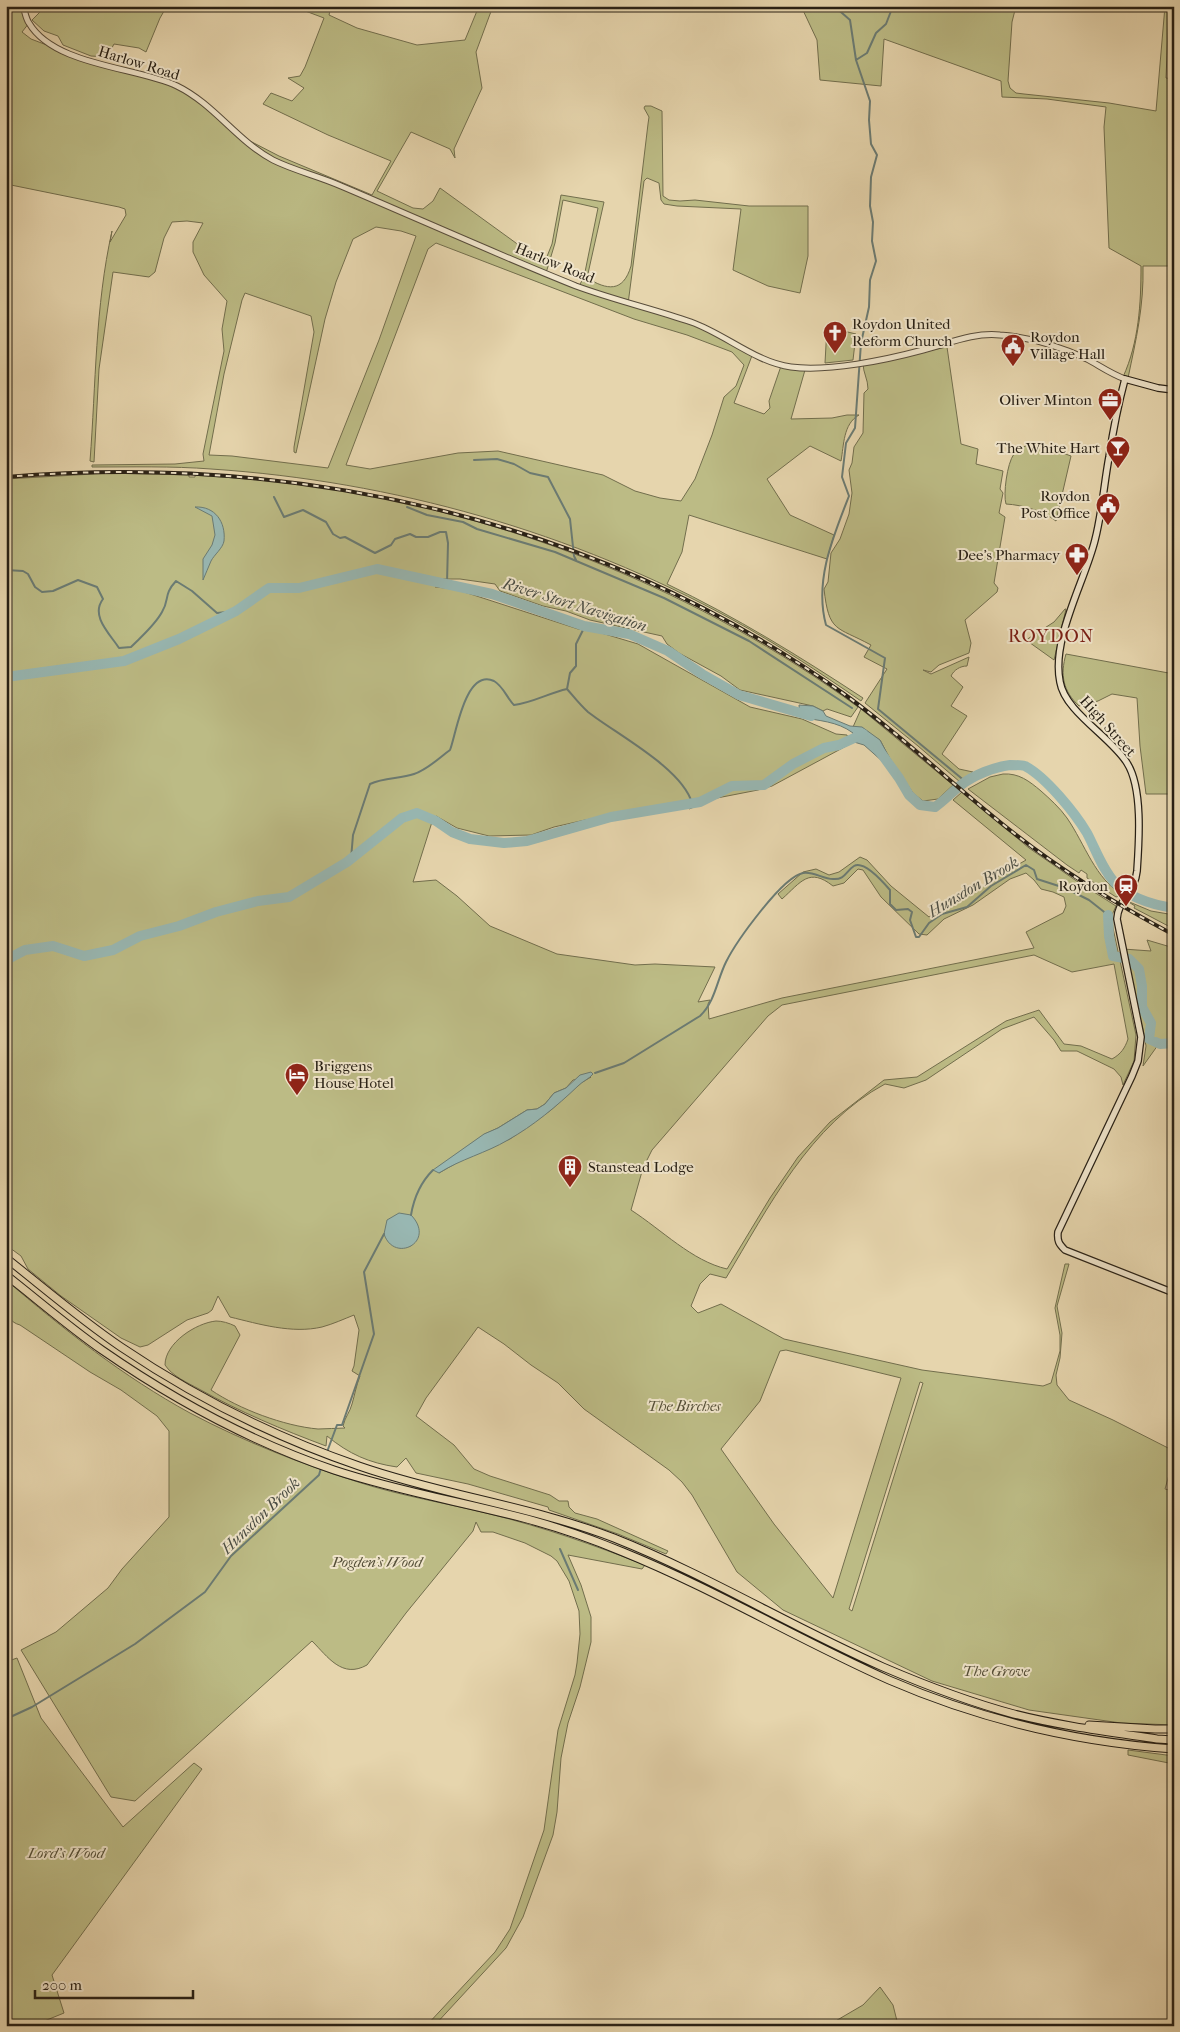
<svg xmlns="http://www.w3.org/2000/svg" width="1180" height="2032" font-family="'IM FELL French Canon',serif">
<rect width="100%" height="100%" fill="#e6d5ad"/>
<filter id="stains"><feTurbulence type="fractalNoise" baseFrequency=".004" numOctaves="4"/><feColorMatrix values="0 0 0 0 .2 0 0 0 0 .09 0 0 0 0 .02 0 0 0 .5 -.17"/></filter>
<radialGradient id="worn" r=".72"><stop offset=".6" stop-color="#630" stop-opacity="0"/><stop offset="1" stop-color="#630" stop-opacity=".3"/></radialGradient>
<path fill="#bcbb85" stroke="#726e4d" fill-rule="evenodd" d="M6 6H23L29 23 22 32 31 39 99 65 176 86 197 98 248 140 279 156 372 195 391 161 328 135 263 104 271 93 292 101 304 88 288 78 300 76 305 67 324 18 292 6H331L329 15 357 28 417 45 465 40 479 6H493L476 52 482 88 454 149 455 158 450 149 411 132 377 191 413 208 423 209 433 201 440 188 527 251 540 259 544 264 552 244 561 195 604 202 587 278C607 290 623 293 631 266L648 124 649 117 644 108 645 106H651L662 111 663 196 669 200 680 201 695 200 749 206H808V256L800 293 768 286 733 270 741 209 677 206 664 204 661 200 659 183 647 178 644 181 628 304 700 326 753 353 734 403 764 414 770 408 769 401 781 366 805 370 791 419 832 418 847 415H859C843 424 844 445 841 461L810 446 767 479 790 515 834 535 827 559 689 515 682 552 667 584C736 617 799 656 863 698L861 701C819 672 777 644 733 620 573 532 393 481 211 469 172 466 132 467 92 467V465L175 464 204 461 203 454 224 351 222 329 227 301 204 275 193 252V242L203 223 187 221 172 222 164 238 155 272 149 277 113 272 99 369 94 462 90 461C96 384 95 307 112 231L110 242 126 215 125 209 119 207 6 184ZM563 200 598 208 584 277 579 286 546 273 555 243ZM376 227 401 231 416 236 379 340 328 468 232 456 209 455 224 374 242 300 245 293 311 316 314 332 294 447V452L296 453 325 319 336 282 353 239ZM436 243 634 319 687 335 732 352 744 365 736 386 724 397 712 435 695 479 681 501 660 498 635 491 603 475 498 451 458 453 370 469 346 465 428 249Z
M40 6H167L160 18 146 52 139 48 114 44 107 57 91 56 63 45 58 36 44 31 32 20 40 12Z
M801 6H1016L1012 22 1008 81 1010 88 1016 93 1024 94 1109 103 1156 111 1165 6H1169L1166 78 1174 79V266H1143C1144 306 1136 340 1128 378L1123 377C1139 342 1141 303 1141 266L1109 248 1104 127 1106 107 1047 99 1002 97 1001 81 884 39 881 86 820 80 817 40Z
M827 327 856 334 853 360 825 363Z
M947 347 961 444 978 449 976 464 1003 471 1000 489 1003 493 999 513 1005 517 994 583 998 588 997 592 965 620 971 643 969 653 939 665 931 672 923 670 931 674 969 657 967 666C960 666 954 670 951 676L963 687 951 706 967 716 942 754 959 769 973 772 960 782 918 746 865 703 887 669 864 657 871 645C836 626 829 633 824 589L828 582 831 553 840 539 849 514 852 493 849 470 852 463 854 447 863 433 864 393 868 389C868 379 863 373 863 363Z
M1030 444 1049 448 1071 456 1056 521C1043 511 1023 505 1006 504 1003 495 1007 463 1014 454 1018 449 1025 446 1030 444Z
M111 473 189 475V477H195V475C236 478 278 481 319 487 512 516 701 592 858 707L851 717 827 709 823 711 813 706 740 690 721 676 679 653 667 644 662 636 590 620 566 611 543 606 500 591 495 584 460 579H443L435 587 455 589 578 629 598 632 638 644 750 707 802 719 836 734 847 735 850 744 772 786 758 790 717 798 689 809 685 802 585 820 554 827 531 835 489 836 457 828 436 816 432 822 413 882 436 880 457 896 490 926 557 954 635 965 655 964 715 967 698 1002 710 1000 708 1004 709 1019 782 998 1034 948 1026 932 1063 913 1066 906 1064 897 1053 892 1041 889 1034 880 1026 873 1010 879 973 905 944 919 927 935 919 934 881 897 863 870 858 869 844 883 833 886C809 867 801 882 782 899L778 894 803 872 816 869 829 875 839 872 860 857 867 860 891 886 929 917 1026 860 953 800 962 792 1029 848 1075 880 1116 906 1112 915 1113 928 1136 1035 1134 1061 1123 1085 1121 1077 1114 1069 1077 1051H1061L1054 1040 1034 1017 1002 1029 926 1080 904 1088 885 1084C810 1124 768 1208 726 1278L710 1274 700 1284 691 1306 698 1313 721 1304 784 1339 922 1370 1043 1386 1051 1383 1060 1351V1335L1055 1308 1065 1264H1069L1057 1306 1062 1333 1060 1358 1056 1375 1057 1385 1069 1400 1113 1420 1174 1451 1172 1464 1165 1489 1174 1491V1725L1121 1723 1029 1710 932 1681 783 1610 737 1572 692 1495 682 1482 669 1470 584 1409 558 1383 531 1365 504 1344 478 1327 426 1398 416 1416 454 1445 474 1469 490 1476 550 1495 559 1501H568L569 1507 575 1513 597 1519 668 1551 666 1554 618 1534 549 1510 548 1507 468 1484 416 1473 406 1458 397 1467C369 1463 349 1454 327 1436L326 1446C283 1430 240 1412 199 1389 188 1383 172 1376 165 1365 165 1343 196 1323 216 1321 222 1321 229 1323 235 1326L240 1335 211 1390C239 1409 284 1426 318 1429 327 1429 336 1428 345 1428L343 1426C345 1417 350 1412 352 1404 355 1394 356 1386 360 1376L352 1371 354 1366 359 1330 354 1315C344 1319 333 1324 322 1327 292 1334 259 1324 230 1317L218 1296 212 1310 208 1313 187 1320 148 1345 140 1347 121 1338 61 1296 28 1269 21 1256 6 1245V479ZM1034 955 1072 972 1114 964 1128 1039C1125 1048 1121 1054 1112 1059L1081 1046 1064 1044 1039 1010 1006 1021 917 1077 884 1080 830 1122 798 1157 770 1198 727 1269C692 1261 662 1230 631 1210L643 1168 652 1150 768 1016 782 1005ZM591 1077 579 1084 551 1110 510 1139 465 1158 439 1173 450 1159 485 1134 498 1128 527 1110 537 1109 545 1104 554 1093 566 1088 573 1080ZM411 1215V1246L384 1234ZM786 1350 901 1378 833 1598 774 1524 721 1449 760 1401 780 1351ZM920 1382 923 1383 852 1611 849 1609Z
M1065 609H1066L1054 660 1026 640 1054 622Z
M1066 654 1174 674 1172 691 1174 689V794H1146L1140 746 1137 698 1112 694 1098 701 1079 706C1063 691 1060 675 1066 654Z
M861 709 953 785 938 799 923 801 913 793 889 757 880 740 853 727Z
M1003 774C1019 773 1029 781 1041 791 1050 799 1060 808 1067 818 1085 844 1095 879 1123 895L1116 897 1087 878V874L1081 870 1079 873 1067 865 968 789 990 777Z
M1127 901 1151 911 1174 915V929L1134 908 1135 906Z
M1147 940 1174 948V1050L1163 1045H1158L1143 1066 1146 1046 1143 1030 1123 949 1151 951Z
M6 1280C63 1329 124 1377 190 1413 243 1441 301 1464 358 1482 401 1496 446 1503 490 1514 543 1527 594 1545 645 1565L642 1569 568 1555 581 1585 591 1617V1642L580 1687 568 1723 561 1758 557 1812 553 1835 523 1917 506 1948 434 2026H426L495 1952 510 1929 544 1830 558 1730 575 1675 577 1663 580 1634 579 1611 569 1581 557 1561 551 1556 525 1543 493 1532H481L476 1522 473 1531 406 1613 367 1665C342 1679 328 1657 312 1641L135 1801 111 1797 21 1650 56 1632 108 1588 122 1569 169 1517V1431L157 1416 121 1390 90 1372 20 1325C1 1320 6 1297 6 1280Z
M17 1658 41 1718 123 1827 194 1763 202 1769 52 1975 64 2013 32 2026H6V1662Z
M1128 1750 1174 1756V1764L1128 1755Z
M880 1987 893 2005 897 2021 880 2026H827L863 2005Z"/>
<path fill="#98b7b2" stroke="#6b7b73" d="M195 507C215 506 226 522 224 541 223 548 214 555 211 561 208 567 206 574 203 580V559L212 545 215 535 212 516Z
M799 705 813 706 823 711 826 716 850 726 862 727 880 740 889 757 882 761 864 745 854 742 853 733C837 721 819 721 800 717Z
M591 1072 593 1074C589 1079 583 1081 578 1086 557 1106 533 1126 508 1140 486 1153 461 1159 439 1173L433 1170 484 1134 498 1128 527 1110 537 1109 545 1104 554 1093 566 1088 580 1075Z
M399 1213 411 1215C437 1242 394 1264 384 1234L387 1220Z"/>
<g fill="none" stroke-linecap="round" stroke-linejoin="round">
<path stroke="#6b7b73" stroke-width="2" d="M834 6 850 20 856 60 870 101 869 120 871 144 877 155 871 177 870 206 873 222 872 241 876 261 870 280 869 307 861 343 855 428 846 443 842 477 849 496C833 537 814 581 826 625L885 658 878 709 966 782
M856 60 867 53 876 33 886 24 893 6
M474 460 497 459 514 464 530 473 548 477 570 519 574 556 576 560
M274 497 284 517 303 510 326 522 333 534 340 538 345 537 375 553 391 545 395 539 410 534 416 537H428L440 532H446L448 543 447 583
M407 507 427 515 463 522 477 529 555 552 664 598 749 641 852 708
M6 570 23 571 28 574 35 587 42 592 53 591 78 580 97 587 103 599C90 616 110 634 119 648L131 647C142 636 155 625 162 612 170 599 163 595 176 581L192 591 217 613 236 611
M583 630 576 644V666L570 673 567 689C574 697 580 705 588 712 616 734 682 768 692 803
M351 859 353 835 370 784C384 777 400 779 414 774 427 770 439 758 450 750 456 735 465 668 494 681 503 686 507 698 514 705 532 703 549 693 567 689
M595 1073 624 1063 700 1016C715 1002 717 980 726 962 736 942 782 877 803 873 813 871 823 879 833 879 845 880 846 871 854 866 864 860 884 883 890 890V904L896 910 908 909 912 912 910 920 916 937H919L929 923 942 914 967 907 991 886 1026 865 1034 870 1037 879 1065 888 1089 900 1108 915
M411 1215C414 1197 420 1183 433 1170
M327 1452 337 1425H342L374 1334 364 1272 384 1234
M560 1549 578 1590
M6 1719 32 1707 135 1644 205 1592 231 1556 319 1475 321 1468"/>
<path stroke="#98b7b2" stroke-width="10" d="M6 677 124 661 179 639 236 611 269 588H299L377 569 492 594 584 626 629 634 668 651 702 674 739 695 811 716
M878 749 899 778 909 795 920 805 935 807C944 801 952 792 961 785 974 775 994 767 1010 765 1014 765 1021 765 1025 766 1046 777 1075 813 1087 833 1096 850 1102 869 1115 883 1130 898 1153 905 1174 908
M1108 915 1109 936 1113 956 1129 959 1139 969 1142 986V1007L1151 1023 1149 1039 1160 1044 1174 1043
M6 960 25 950 53 946 84 956 113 950 140 936 179 926 216 912 258 901 289 897 347 862 402 818 417 813 436 821 452 832 470 839 504 843 527 841 611 817 700 802 732 786 764 785 793 764 824 748 839 745 863 734"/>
<defs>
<path id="tertiary" d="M23 6C25 12 26 19 29 23 54 66 137 67 177 86 214 104 237 141 273 160 295 171 319 176 341 186 419 219 496 254 576 286 614 300 653 309 691 322 725 334 755 362 791 367 828 372 886 360 923 350 947 344 974 332 1000 335 1029 337 1061 347 1087 359 1100 366 1111 374 1125 379"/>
<path id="secondary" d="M1174 390 1158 388 1125 379C1118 405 1113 431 1109 457 1104 484 1102 513 1095 540 1085 581 1051 639 1060 682 1065 712 1111 737 1127 763 1143 788 1139 842 1137 871 1135 892 1118 900 1117 919L1141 1037 1138 1061 1132 1076 1058 1232C1057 1241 1059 1244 1065 1250L1174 1293"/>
<path id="trunk" d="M6 1258C44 1288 81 1320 121 1347 195 1397 274 1437 359 1466 442 1495 531 1506 614 1538 707 1575 792 1627 883 1667 925 1685 969 1702 1014 1714 1061 1726 1110 1732 1157 1739L1174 1740
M6 1275C38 1300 69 1327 102 1350 174 1400 252 1442 334 1470 397 1491 463 1502 527 1519 560 1528 592 1539 623 1552 714 1589 799 1640 889 1680 979 1719 1076 1742 1174 1749
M1089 1725 1155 1729H1174"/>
</defs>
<use href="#tertiary" stroke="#584d3b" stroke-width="7"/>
<use href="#secondary" stroke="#282015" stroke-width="8"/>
<use href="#trunk" stroke="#282015" stroke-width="9"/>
<use href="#tertiary" stroke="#efe4ca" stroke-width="5"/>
<use href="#secondary" stroke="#efe4ca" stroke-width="5.5"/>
<use href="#trunk" stroke="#e6d5ad" stroke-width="7"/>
<defs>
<path id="rail" d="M6 477C301 452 601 521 844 694 904 737 957 789 1015 834 1065 873 1118 905 1174 935"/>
</defs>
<use href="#rail" stroke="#282015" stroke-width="4"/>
<use href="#rail" stroke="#efe4ca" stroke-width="2" stroke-dasharray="5.5" stroke-linecap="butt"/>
</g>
<defs>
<symbol id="church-pin" viewBox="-11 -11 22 30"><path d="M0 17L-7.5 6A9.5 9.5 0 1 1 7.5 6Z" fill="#8f2418" stroke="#efe4ca"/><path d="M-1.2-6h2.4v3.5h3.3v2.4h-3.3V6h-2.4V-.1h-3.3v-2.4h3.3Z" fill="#fff"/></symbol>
<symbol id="civic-pin" viewBox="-11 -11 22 30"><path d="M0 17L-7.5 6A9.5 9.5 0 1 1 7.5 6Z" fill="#8f2418" stroke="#efe4ca"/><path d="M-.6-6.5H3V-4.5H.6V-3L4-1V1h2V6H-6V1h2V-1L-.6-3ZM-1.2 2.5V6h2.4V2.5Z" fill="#fff"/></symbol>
<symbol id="office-pin" viewBox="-11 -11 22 30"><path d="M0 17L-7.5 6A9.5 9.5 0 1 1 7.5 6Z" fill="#8f2418" stroke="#efe4ca"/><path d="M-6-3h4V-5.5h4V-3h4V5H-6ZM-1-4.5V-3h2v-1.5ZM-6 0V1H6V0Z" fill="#fff"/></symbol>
<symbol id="bar-pin" viewBox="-11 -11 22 30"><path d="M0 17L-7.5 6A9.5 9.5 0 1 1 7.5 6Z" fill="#8f2418" stroke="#efe4ca"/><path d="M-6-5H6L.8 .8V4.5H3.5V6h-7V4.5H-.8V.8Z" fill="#fff"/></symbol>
<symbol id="pharmacy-pin" viewBox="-11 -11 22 30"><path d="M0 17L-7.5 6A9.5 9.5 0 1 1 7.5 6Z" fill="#8f2418" stroke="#efe4ca"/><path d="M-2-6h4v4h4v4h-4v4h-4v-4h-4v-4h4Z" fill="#fff"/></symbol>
<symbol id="station-pin" viewBox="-11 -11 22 30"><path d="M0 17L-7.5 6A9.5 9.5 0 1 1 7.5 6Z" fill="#8f2418" stroke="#efe4ca"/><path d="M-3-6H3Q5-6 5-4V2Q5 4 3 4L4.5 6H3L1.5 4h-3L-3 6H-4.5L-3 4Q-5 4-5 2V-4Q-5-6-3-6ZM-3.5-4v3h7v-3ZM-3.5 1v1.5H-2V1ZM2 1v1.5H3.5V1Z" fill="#fff"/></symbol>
<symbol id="hotel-pin" viewBox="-11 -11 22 30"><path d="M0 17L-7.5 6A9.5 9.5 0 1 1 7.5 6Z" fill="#8f2418" stroke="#efe4ca"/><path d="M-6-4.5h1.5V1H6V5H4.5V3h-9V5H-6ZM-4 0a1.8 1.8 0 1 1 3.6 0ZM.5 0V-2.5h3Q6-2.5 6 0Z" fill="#fff"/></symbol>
<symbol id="building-pin" viewBox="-11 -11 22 30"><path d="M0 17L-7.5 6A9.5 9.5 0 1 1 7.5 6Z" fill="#8f2418" stroke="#efe4ca"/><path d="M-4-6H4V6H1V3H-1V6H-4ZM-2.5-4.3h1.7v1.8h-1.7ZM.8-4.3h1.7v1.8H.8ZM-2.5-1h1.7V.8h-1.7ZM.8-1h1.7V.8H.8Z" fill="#fff"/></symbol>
</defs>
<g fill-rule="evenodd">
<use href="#church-pin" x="821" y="319" width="28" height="38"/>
<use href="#civic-pin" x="999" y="332" width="28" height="38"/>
<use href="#office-pin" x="1096" y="386" width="28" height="38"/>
<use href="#bar-pin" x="1104" y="434" width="28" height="38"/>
<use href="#civic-pin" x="1094" y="491" width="28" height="38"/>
<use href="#pharmacy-pin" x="1063" y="541" width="28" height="38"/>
<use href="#station-pin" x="1112" y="872" width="28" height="38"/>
<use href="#hotel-pin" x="283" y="1061" width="28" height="38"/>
<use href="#building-pin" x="556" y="1153" width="28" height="38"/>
</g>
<g text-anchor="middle" stroke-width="4" stroke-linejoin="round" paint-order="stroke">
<g font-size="15" fill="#282015" stroke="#efe4ca">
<text transform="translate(139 63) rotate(17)" y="5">Harlow Road</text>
<text transform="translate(555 263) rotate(22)" y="5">Harlow Road</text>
<text transform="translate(1108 726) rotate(48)" y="5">High Street</text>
</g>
<g font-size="15" fill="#282015" stroke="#efe4ca" text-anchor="end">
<text x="852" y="329" text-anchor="start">Roydon United<tspan x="852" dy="17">Reform Church</tspan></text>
<text x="1030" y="342" text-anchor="start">Roydon<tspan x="1030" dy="17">Village Hall</tspan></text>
<text x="1092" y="405">Oliver Minton</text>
<text x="1100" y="453">The White Hart</text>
<text x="1090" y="501">Roydon<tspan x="1090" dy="17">Post Office</tspan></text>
<text x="1060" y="560">Dee's Pharmacy</text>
<text x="1108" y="891">Roydon</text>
<text x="314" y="1071" text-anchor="start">Briggens<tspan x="314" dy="17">House Hotel</tspan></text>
<text x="588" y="1172" text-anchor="start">Stanstead Lodge</text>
</g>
<g font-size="15" font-style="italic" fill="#544e37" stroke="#efe4ca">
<text x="684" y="1411">The Birches</text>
<text x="377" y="1567">Pogden's Wood</text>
<text x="996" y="1676">The Grove</text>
<text x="66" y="1858">Lord's Wood</text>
</g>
<g font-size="16" font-style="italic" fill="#4a4d44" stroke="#efe4ca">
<text transform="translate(575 604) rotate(17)" y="6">River Stort Navigation</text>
<text transform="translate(973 886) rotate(-31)" y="6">Hunsdon Brook</text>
<text transform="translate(260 1515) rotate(-44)" y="6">Hunsdon Brook</text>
</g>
<g font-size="18" letter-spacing="1" fill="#7a1f14" stroke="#efe4ca">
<text x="1051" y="642">ROYDON</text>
</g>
</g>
<rect width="1180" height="2032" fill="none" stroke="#e6d5ad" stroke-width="25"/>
<rect x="8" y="8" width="1165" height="2017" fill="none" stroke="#282015" stroke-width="2.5"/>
<rect x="12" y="12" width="1155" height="2007" fill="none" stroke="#282015"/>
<path d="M35 1990v8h158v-8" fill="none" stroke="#282015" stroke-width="2.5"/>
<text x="42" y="1990" font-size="15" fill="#282015" stroke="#efe4ca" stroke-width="4" paint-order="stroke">200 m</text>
<rect width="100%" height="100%" filter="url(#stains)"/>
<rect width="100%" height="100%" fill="url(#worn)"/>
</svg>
